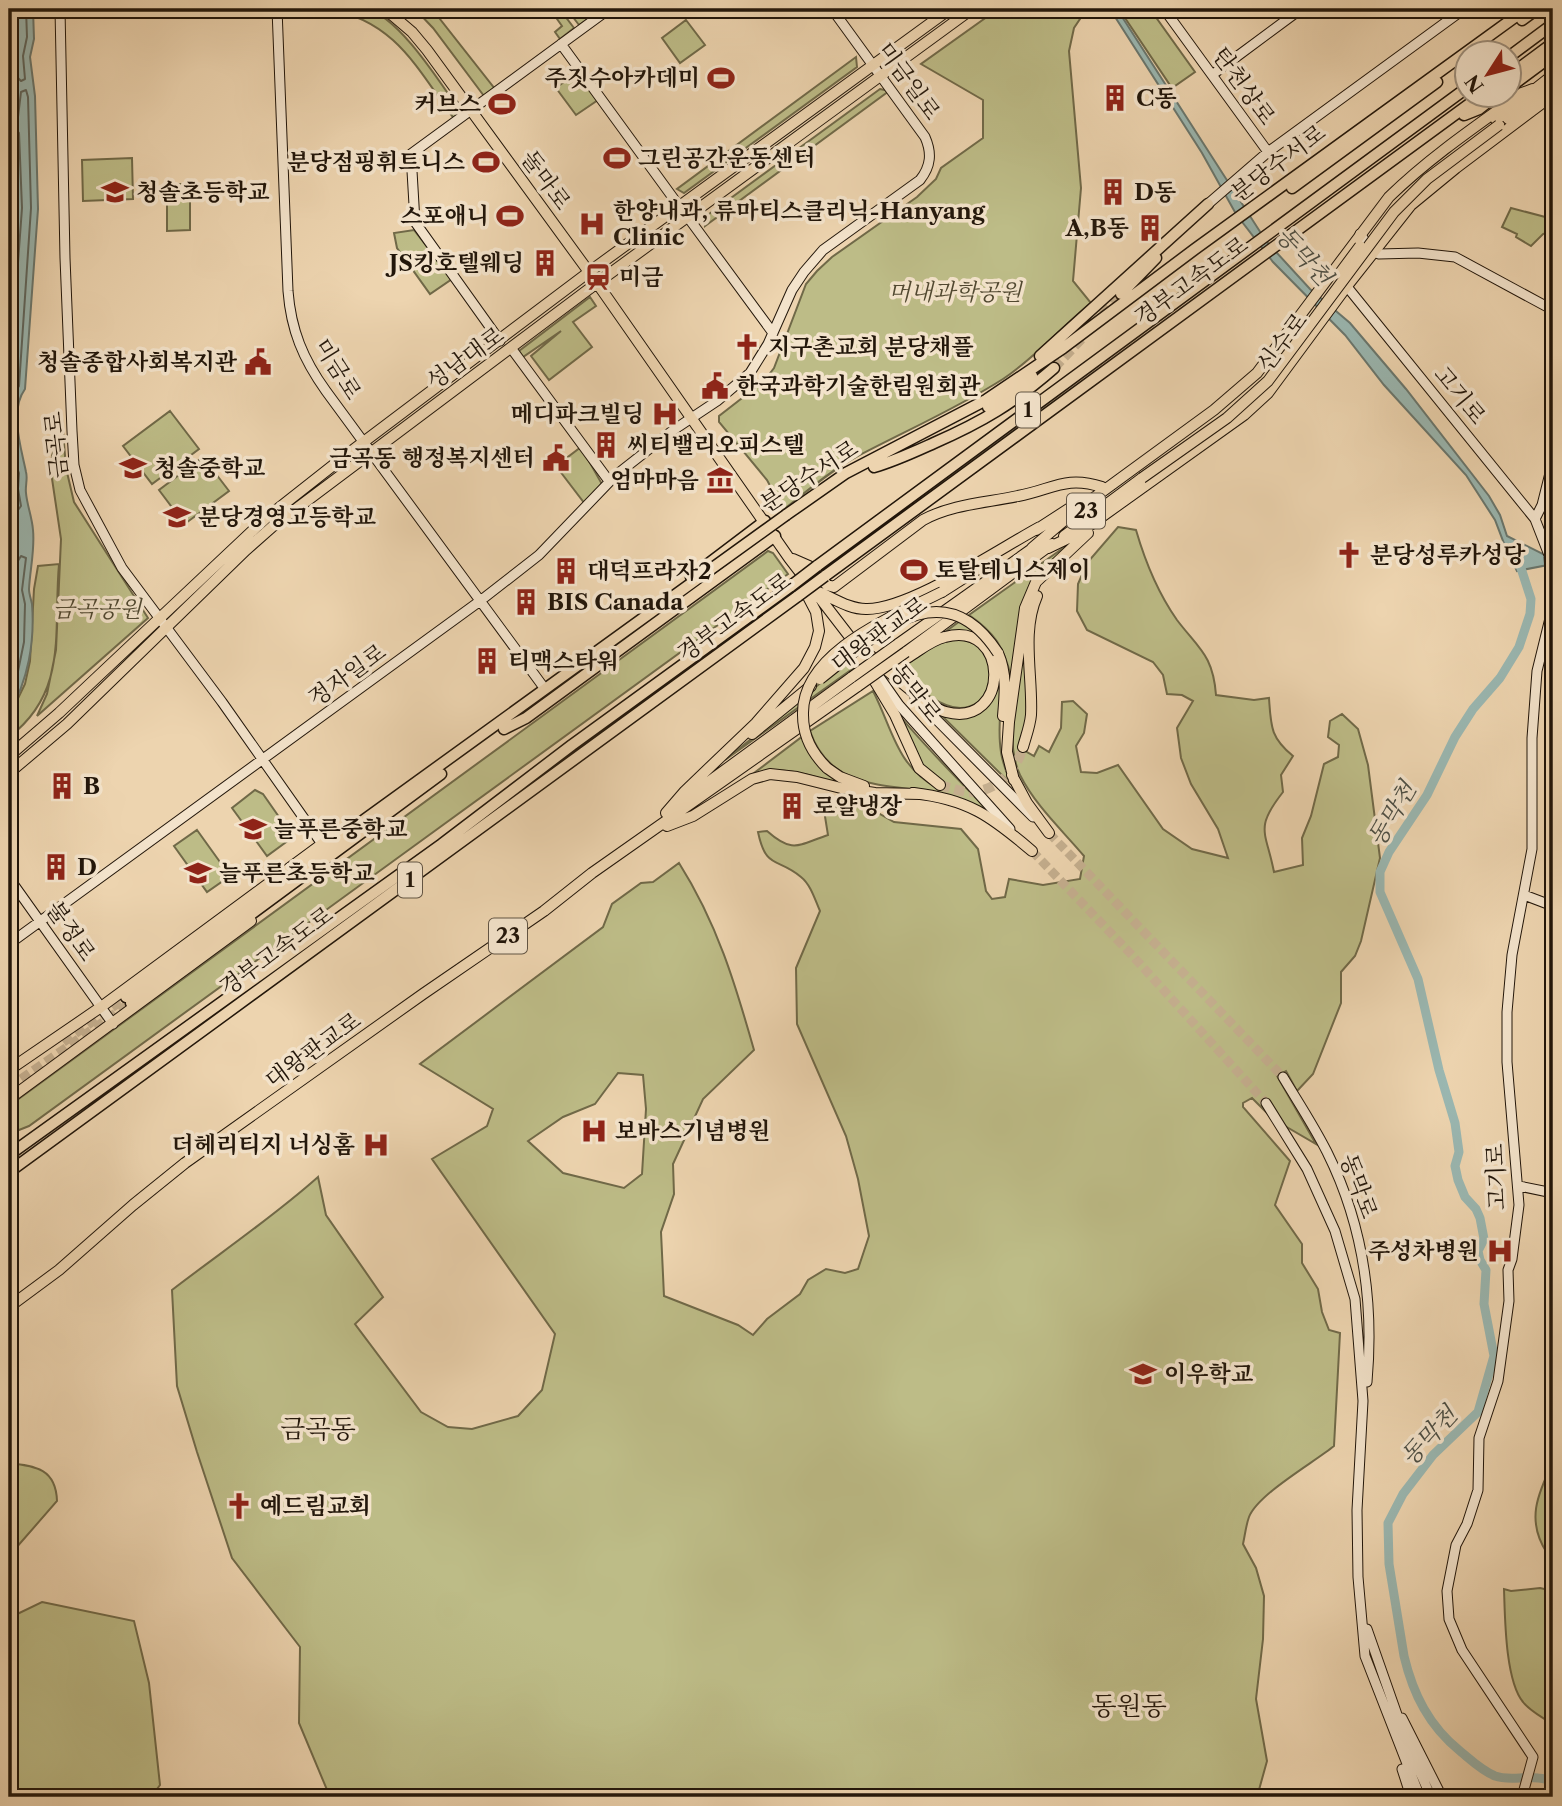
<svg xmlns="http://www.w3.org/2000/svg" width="1562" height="1806" font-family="'Libre Caslon Text','Noto Serif KR',serif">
<rect width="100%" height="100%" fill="#edd4af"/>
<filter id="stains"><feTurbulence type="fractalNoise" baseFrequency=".00286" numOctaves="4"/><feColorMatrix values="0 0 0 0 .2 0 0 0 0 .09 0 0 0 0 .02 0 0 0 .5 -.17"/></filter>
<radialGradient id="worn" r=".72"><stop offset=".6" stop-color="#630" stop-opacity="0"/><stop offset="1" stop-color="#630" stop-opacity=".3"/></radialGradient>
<path fill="#bdbc87" stroke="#706948" stroke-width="2" fill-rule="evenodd" d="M328 9C340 9 354 7 366 9 398 15 441 84 460 111L459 118 455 120C417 69 396 21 328 9Z
M415 9H432L495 89 484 96 433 28Z
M550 9H602L579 25 569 12 565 16 574 28 560 39 555 32 562 26Z
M998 9 1086 10 1074 28 1069 51 1081 188 1073 281 1091 303C1061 327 1035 358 1003 379 956 409 905 431 856 457 830 471 806 492 783 510L767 480 719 422V416L764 381 774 368 806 284 817 271 832 257 917 197 936 179 941 168 983 138V100L921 64Z
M1119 9H1150L1195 72 1172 88Z
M686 20 705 45 680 63 662 38Z
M856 57 857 67 684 193 677 189Z
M577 72 598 100 576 115 556 88Z
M880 89 889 91 705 226V217Z
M132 158 133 199 83 201 82 160Z
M167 184H187V200L190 201V230L167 231Z
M1511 208 1553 219V230L1543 234 1531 246 1516 237 1517 234 1502 227Z
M414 230 452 279 430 294 397 248 394 233Z
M590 297 596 306 573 322 592 347 549 380 531 356 561 331 523 357 519 351Z
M170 411 199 449 152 484 123 446Z
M62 418 66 468 74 502 148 618 37 716 47 694 56 650 61 539 51 472 52 456Z
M581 447 603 486 585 504 556 466Z
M203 457 229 491 186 523 183 522 159 490Z
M1118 527 1136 530C1145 561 1158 593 1177 620 1199 649 1213 655 1216 695L1254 700 1269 698C1271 726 1270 737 1293 756L1281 775 1283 792C1254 829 1266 831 1274 872L1303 865 1302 838 1311 816 1324 764 1338 757 1339 745 1328 737 1330 721 1342 714 1358 729 1368 765 1380 858 1361 941 1355 956 1341 972V1003L1313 1074 1297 1091 1286 1071 1277 1076 1316 1144 1273 1119 1252 1098 1243 1103V1107L1290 1161 1275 1205 1302 1244V1263L1318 1289 1322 1312 1329 1330 1340 1333 1334 1446C1313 1463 1258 1494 1249 1517 1246 1525 1245 1535 1243 1544L1256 1568 1264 1596 1263 1639 1256 1699 1267 1761 1257 1797H330L299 1723 300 1647 232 1558 197 1452 177 1386 172 1290C220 1253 272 1218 318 1177L326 1215 383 1297 355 1324 421 1412 448 1427 472 1429 518 1416 542 1390 555 1334 432 1159 487 1126 493 1109 420 1064 603 927 612 904 641 883 653 882 679 863C717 923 735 983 754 1050L703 1099 673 1164 674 1194 661 1232 664 1296 738 1325 753 1335 767 1319 800 1294 808 1280 826 1269 845 1273 858 1269 869 1236 858 1179 846 1136 797 1024 796 968 820 911C815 900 811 885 801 877 777 857 766 870 758 832L767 831C793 854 798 845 828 835L823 804 843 808 866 806 894 822 961 829 978 849 986 891 992 899 1005 897 1009 879 1043 885 1080 879 1084 856C1062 830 1035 805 1020 775 1002 737 1020 669 1025 629L1027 716 1020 748 1034 756 1039 746 1049 752 1061 728 1062 702 1073 701 1087 714 1084 733 1076 746 1081 772 1097 773 1118 765 1163 829 1192 849 1228 858 1218 829 1191 784 1181 758 1177 728 1193 701 1182 695 1167 694 1163 675 1153 662 1087 630 1077 611 1078 584 1087 563ZM618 1073 643 1075 646 1109 642 1174 624 1188 563 1173 528 1141 563 1117 595 1104Z
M1066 546 1033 582 1011 677C1004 647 994 632 969 615Z
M768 551 773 553 788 574C534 757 283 943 29 1126L9 1134V1106Z
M59 564C53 630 69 692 9 737V717L25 684 30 661 34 589 38 566Z
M960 621C1026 657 992 696 1001 752 1002 762 1007 773 1011 784L941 715C1021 727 1014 619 941 635Z
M956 639C963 640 971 641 977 645 996 661 995 700 968 707 946 714 912 685 900 669L936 644Z
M849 660 855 667 725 760Z
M873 691C893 730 896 765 937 788L920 766 892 706C922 745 956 776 989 812 978 807 966 801 954 797 902 781 833 798 810 731Z
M803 736 807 748 856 788C832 783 796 768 773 771 765 772 755 776 746 779Z
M255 790 263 794 293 837 267 856 232 808Z
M197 830 230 876 207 892 174 846Z
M1553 1462V1553H1547C1526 1521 1537 1495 1553 1462Z
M9 1463C36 1466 56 1469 57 1501L9 1556Z
M1540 1588 1553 1591V1725C1544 1718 1530 1711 1523 1702 1505 1680 1505 1616 1504 1589L1511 1591Z
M42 1602 134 1621 149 1683 160 1785 151 1797H9V1618Z"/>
<path fill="#9ab7b1" stroke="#6a776e" stroke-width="2" d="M9 9H33L34 39 30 57 35 96 38 209 25 389C9 411 21 447 26 472 28 479 25 486 26 493 27 505 32 517 33 530 35 550 30 569 29 589 29 594 31 599 32 604 35 642 28 681 9 713V571L18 543 9 498V231C13 209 9 184 9 161L11 158 9 133 14 99 13 84 9 72Z
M1110 9H1117L1266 241 1310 289 1350 323 1406 389 1489 496 1500 515 1507 536 1547 556 1553 564 1517 571 1505 546 1495 520 1466 475 1384 385 1345 335 1273 262 1236 214 1202 153Z"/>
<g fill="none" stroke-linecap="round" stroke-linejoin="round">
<path stroke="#5e665e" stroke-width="2" d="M9 73 15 75 21 81 25 79 23 56 27 37 26 9
M9 122 14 121 18 117 21 92 26 90 28 97 31 208 19 386 11 399 10 411 14 460 19 473 18 489 21 506 18 510 9 508
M9 130H16L19 133 22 208 9 385
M9 142 11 207 9 231
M9 566 16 564 21 556 26 558 22 590 25 604 24 642 16 681 9 700
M9 574 15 577C13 588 15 594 16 605 19 628 14 653 9 676"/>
<path stroke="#9ab7b1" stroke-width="9" d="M1519 562 1531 599 1530 614 1519 647 1500 678 1473 709 1455 737 1427 795 1389 852 1380 872V892L1418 979 1439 1070 1455 1123 1459 1152 1455 1166 1458 1180 1465 1197 1476 1209 1480 1218 1484 1239 1478 1251 1480 1260 1486 1270 1484 1304 1494 1356 1478 1412 1433 1455 1403 1494 1388 1523 1389 1564 1404 1656C1413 1694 1429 1726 1460 1751 1471 1760 1481 1770 1495 1776 1509 1781 1523 1776 1538 1778 1543 1778 1548 1780 1553 1781"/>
<path stroke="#c4ae8e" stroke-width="9" stroke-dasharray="9 4.5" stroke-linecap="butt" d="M1049 833 1283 1077
M1032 851 1130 953 1266 1103"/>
<path stroke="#c4ae8e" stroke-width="10" stroke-dasharray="10 5" stroke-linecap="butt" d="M940 785C949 788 959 791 967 792 995 793 1016 772 1023 747"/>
<path stroke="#c4ae8e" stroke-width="10" stroke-dasharray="10 5" stroke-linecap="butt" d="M1103 315 1121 294
M1054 368 1083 337
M63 1042 126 997
M9 1088 131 1003"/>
<defs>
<path id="secondary" d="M60 9 65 258 72 431 74 465 80 490 122 568 222 702 322 844
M277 9 288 291C291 330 303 359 326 391L542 685
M1164 9 1268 152
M561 44 679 206
M1212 75 1301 9
M1208 204 1268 152 1464 9
M687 216 773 333
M1360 234 1373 252 1379 254 1418 253 1455 257 1553 310
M1344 283 1535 519 1549 555 1552 610 1537 671 1532 738V849L1512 955 1507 1012V1062L1519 1205 1512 1259 1508 1270 1509 1301 1498 1381 1479 1438 1478 1490 1467 1524 1456 1545 1447 1591 1449 1619 1462 1650 1533 1757 1522 1797
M500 341 415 222 411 154 609 9
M511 348 609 481
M1535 519 1542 505 1553 461
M866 658 899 705 1010 829
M915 698 1033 817
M9 878 113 1024
M1524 895 1553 906
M9 944 480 601 539 555 616 475 672 431 717 401 750 373 768 344 792 290 804 272 823 250 920 180C931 166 932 153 925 137L832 9
M1283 1077C1298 1102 1314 1126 1327 1152 1363 1224 1374 1303 1367 1382
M1266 1103 1307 1169 1335 1231 1355 1299 1363 1401 1357 1510 1358 1577 1365 1656 1420 1797
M1519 1186 1553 1193
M1367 1629 1407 1743 1431 1797
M1402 1718 1442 1797
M1402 1769 1411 1797"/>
<path id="primary" d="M385 9 412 32 427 50 597 283 789 558 863 654
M1508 119 1553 88
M1496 120 1553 75
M1036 530 1073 506
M1064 536 1142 478
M1032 548 1073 513 1214 410 1257 373 1389 197C1429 158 1476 126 1522 93L1533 89
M1048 548 1079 533 1244 415 1268 393 1347 286 1411 205 1456 168 1553 95
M793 559 809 566 827 585 834 587 923 520C953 504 985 503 1018 496 1052 490 1065 475 1102 487
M816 591C832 597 848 609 866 609 909 610 999 549 1040 527
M942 592 989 562
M898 644 1036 546
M860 647C880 663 924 706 946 712 1011 729 1010 619 945 637 931 640 919 651 907 658
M856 650 895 715 919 768 940 785
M906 652 1052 544
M998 653C1007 674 1005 694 1003 716
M752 734 811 686
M1023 747C1026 736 1030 726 1031 715 1033 677 1021 632 1037 596
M9 756 59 713 265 519 345 456 589 272 950 9
M827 768 840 777 864 786
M9 773 67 724 246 550 272 527 597 283 972 9
M1012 775 1027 803 1049 833
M1014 780 1007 752 1009 722 1025 608 1036 582 1088 533
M913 793C968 799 991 816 1032 851
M677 805 852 677
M666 813 685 791 756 723 804 668 815 647 819 631 816 612 803 587
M667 826 693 816 752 779 770 774 797 777 841 788 875 793 920 794
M9 1070 101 1007 322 844 339 834
M9 1099 251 921
M9 1307 59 1270 133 1205 185 1163 423 994 544 911 592 873 858 686"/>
<path id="highway" d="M1522 20 1537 9
M1510 56 1553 24
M1510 75 1553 43
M1510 87 1553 55
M1464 115 1479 109 1498 94
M1292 188 1437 82
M1121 294 1156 258
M1040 356 1208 204
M988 407 1032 376
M874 467C895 461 914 452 934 443 982 422 1014 403 1054 368
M786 515 846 473 986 400 1063 348 1195 249 1526 9
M817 566 1468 87
M825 576 1483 94
M691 577 765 521
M504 729 526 718 775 536
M126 997 364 820 700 577
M131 1003 441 774
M9 1155 442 844 572 745 791 586
M9 1172 798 596"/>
</defs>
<use href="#secondary" stroke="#22160a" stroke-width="11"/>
<use href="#primary" stroke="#22160a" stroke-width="12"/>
<use href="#highway" stroke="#22160a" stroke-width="13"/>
<use href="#secondary" stroke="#f3e3cb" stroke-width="9"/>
<use href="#primary" stroke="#edd4af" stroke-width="10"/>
<use href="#highway" stroke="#edd4af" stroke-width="10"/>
<defs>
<path id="primary-bridge" d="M1340 273 1360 246
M1142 478 1227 418 1268 381 1394 212 1427 179 1499 125
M852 677 898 644
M820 679C875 636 942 567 998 653
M858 686 906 652
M827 768C812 753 803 737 803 715 801 652 894 616 942 592"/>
<path id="highway-bridge" d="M700 577 786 515
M791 586 817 566
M798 596 825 576"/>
</defs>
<use href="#primary-bridge" stroke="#22160a" stroke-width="12" stroke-linecap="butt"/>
<use href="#highway-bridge" stroke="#22160a" stroke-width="13" stroke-linecap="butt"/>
<use href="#primary-bridge" stroke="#edd4af" stroke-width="10"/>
<use href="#highway-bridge" stroke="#edd4af" stroke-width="10"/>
</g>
<defs>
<symbol id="stadium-bare" viewBox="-9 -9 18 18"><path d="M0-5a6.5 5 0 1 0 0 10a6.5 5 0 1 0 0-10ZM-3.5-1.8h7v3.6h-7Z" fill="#8f2418" stroke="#f3e3cb" stroke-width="2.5" paint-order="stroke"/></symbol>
<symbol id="building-bare" viewBox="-9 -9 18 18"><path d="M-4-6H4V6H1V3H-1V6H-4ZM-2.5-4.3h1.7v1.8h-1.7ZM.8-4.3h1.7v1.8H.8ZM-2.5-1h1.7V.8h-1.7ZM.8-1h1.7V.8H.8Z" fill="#8f2418" stroke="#f3e3cb" stroke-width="2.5" paint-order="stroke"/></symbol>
<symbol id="school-bare" viewBox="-9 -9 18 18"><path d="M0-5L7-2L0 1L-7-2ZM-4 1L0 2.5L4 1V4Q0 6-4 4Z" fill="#8f2418" stroke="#f3e3cb" stroke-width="2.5" paint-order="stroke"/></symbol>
<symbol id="hospital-bare" viewBox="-9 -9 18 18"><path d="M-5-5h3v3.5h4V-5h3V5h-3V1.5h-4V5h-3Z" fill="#8f2418" stroke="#f3e3cb" stroke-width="2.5" paint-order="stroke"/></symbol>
<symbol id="station-bare" viewBox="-9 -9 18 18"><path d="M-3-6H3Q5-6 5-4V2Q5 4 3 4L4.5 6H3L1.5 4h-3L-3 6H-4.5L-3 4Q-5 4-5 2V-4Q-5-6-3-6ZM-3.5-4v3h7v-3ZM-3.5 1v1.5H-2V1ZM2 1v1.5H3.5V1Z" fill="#8f2418" stroke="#f3e3cb" stroke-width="2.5" paint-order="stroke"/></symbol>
<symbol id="church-bare" viewBox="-9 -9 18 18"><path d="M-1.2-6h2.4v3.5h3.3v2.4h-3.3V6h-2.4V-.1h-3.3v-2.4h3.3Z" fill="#8f2418" stroke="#f3e3cb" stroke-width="2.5" paint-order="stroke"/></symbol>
<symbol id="civic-bare" viewBox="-9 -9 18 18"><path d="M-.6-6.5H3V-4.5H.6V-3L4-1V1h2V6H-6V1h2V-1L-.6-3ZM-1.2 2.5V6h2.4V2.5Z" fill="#8f2418" stroke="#f3e3cb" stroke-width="2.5" paint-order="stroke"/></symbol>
<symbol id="museum-bare" viewBox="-9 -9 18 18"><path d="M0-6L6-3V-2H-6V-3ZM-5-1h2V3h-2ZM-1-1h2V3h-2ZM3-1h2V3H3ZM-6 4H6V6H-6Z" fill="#8f2418" stroke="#f3e3cb" stroke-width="2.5" paint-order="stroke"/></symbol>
</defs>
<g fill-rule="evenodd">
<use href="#stadium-bare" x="702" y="59" width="38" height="38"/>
<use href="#building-bare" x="1096" y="79" width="38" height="38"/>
<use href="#stadium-bare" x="483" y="85" width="38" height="38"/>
<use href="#stadium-bare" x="598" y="139" width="38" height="38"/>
<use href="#stadium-bare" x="467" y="143" width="38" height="38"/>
<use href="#school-bare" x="96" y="173" width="38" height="38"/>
<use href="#building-bare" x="1094" y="173" width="38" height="38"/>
<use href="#stadium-bare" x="491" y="197" width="38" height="38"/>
<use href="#hospital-bare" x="573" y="205" width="38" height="38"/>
<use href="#building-bare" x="1131" y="209" width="38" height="38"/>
<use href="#building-bare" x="526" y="244" width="38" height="38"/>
<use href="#station-bare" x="579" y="258" width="38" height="38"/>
<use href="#church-bare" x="728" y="328" width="38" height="38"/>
<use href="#civic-bare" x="239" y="343" width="38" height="38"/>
<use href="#civic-bare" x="696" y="367" width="38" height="38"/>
<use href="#hospital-bare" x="646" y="395" width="38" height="38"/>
<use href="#building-bare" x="587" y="426" width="38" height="38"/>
<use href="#civic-bare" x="537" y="439" width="38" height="38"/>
<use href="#school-bare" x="114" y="449" width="38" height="38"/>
<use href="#museum-bare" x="701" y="461" width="38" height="38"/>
<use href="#school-bare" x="158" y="498" width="38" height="38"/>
<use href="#church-bare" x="1330" y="536" width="38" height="38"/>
<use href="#stadium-bare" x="895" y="551" width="38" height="38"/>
<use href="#building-bare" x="547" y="552" width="38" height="38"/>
<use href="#building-bare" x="507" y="583" width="38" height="38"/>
<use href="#building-bare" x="468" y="642" width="38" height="38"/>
<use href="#building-bare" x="43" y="767" width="38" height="38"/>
<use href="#building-bare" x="773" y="787" width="38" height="38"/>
<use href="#school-bare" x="234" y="810" width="38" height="38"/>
<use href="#building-bare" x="37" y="848" width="38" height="38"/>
<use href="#school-bare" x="179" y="854" width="38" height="38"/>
<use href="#hospital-bare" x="575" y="1112" width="38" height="38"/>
<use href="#hospital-bare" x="357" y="1126" width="38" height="38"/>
<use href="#hospital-bare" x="1481" y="1232" width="38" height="38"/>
<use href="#school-bare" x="1124" y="1355" width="38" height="38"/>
<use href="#church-bare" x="220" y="1487" width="38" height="38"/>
</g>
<g text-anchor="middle" stroke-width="7" stroke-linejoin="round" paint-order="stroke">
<g fill="#f3e3cb" stroke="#615444" stroke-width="2">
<rect x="1016" y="392.5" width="24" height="35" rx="5"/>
<rect x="1067" y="493.5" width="38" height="35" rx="5"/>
<rect x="398" y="862.5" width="24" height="35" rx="5"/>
<rect x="489" y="918.5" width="38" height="35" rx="5"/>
</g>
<g font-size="21" font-weight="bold" fill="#22160a">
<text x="1028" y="417">1</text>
<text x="1086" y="518">23</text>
<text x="410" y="887">1</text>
<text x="508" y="943">23</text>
</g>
<g font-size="23" font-weight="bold" fill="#22160a" stroke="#f3e3cb" text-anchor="start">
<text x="700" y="86" text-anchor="end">주짓수아카데미</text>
<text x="1136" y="106">C동</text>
<text x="481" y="112" text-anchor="end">커브스</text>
<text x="638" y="166">그린공간운동센터</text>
<text x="465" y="170" text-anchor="end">분당점핑휘트니스</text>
<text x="136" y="200">청솔초등학교</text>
<text x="1134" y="200">D동</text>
<text x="613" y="219">한양내과, 류마티스클리닉-Hanyang<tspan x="613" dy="26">Clinic</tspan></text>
<text x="489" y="224" text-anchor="end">스포애니</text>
<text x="1129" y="236" text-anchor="end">A,B동</text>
<text x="524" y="271" text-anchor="end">JS킹호텔웨딩</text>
<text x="619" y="285">미금</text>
<text x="768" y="355">지구촌교회 분당채플</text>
<text x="237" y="370" text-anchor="end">청솔종합사회복지관</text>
<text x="736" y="394">한국과학기술한림원회관</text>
<text x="644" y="422" text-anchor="end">메디파크빌딩</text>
<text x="627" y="453">씨티밸리오피스텔</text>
<text x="535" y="466" text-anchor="end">금곡동 행정복지센터</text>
<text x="154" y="476">청솔중학교</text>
<text x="699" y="488" text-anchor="end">엄마마음</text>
<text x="198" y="525">분당경영고등학교</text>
<text x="1370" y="563">분당성루카성당</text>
<text x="935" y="578">토탈테니스제이</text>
<text x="587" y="579">대덕프라자2</text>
<text x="547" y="610">BIS Canada</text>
<text x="508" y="669">티맥스타워</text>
<text x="83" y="794">B</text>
<text x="813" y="814">로얄냉장</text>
<text x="274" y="837">늘푸른중학교</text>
<text x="77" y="875">D</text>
<text x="219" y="881">늘푸른초등학교</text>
<text x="615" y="1139">보바스기념병원</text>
<text x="355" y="1153" text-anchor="end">더헤리티지 너싱홈</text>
<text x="1479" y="1259" text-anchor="end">주성차병원</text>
<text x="1164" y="1382">이우학교</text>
<text x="260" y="1514">예드림교회</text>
</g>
<g font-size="23" fill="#22160a" stroke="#f3e3cb">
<text transform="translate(909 81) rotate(54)" y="8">미금일로</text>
<text transform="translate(1244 86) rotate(54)" y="8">탄천상로</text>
<text transform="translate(1278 163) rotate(-37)" y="8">분당수서로</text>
<text transform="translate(546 180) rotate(54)" y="8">돌마로</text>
<text transform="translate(1191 281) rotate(-36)" y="8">경부고속도로</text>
<text transform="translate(1282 342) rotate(-53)" y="8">신수로</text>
<text transform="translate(465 358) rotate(-36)" y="8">성남대로</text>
<text transform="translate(338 369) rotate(58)" y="8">미금로</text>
<text transform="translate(1460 395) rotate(51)" y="8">고기로</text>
<text transform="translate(56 445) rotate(-96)" y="8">금곡로</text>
<text transform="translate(809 476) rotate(-33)" y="8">분당수서로</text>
<text transform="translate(734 617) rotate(-36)" y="8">경부고속도로</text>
<text transform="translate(879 634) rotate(-36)" y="8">대왕판교로</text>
<text transform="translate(347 675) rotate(-36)" y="8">정자일로</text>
<text transform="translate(916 693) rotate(52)" y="8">동막로</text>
<text transform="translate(71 931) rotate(55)" y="8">불정로</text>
<text transform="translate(276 951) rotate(-36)" y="8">경부고속도로</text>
<text transform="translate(313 1050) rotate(-36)" y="8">대왕판교로</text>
<text transform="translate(1496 1177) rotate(-92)" y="8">고기로</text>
<text transform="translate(1359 1186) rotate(70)" y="8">동막로</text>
</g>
<g font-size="23" font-style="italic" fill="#504830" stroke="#f3e3cb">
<text x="955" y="300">머내과학공원</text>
<text x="97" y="617">금곡공원</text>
</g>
<g font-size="24" font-style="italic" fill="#4c4e44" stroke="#f3e3cb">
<text transform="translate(1304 256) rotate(48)" y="8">동막천</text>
<text transform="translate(1392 814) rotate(-59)" y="8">동막천</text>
<text transform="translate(1429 1436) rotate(-47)" y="8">동막천</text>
</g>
<g font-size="26" fill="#22160a" stroke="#f3e3cb">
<text x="318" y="1438">금곡동</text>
<text x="1129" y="1715">동원동</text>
</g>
</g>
<rect width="1562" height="1806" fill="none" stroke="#edd4af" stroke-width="35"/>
<rect x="10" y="10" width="1541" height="1785" fill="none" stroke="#22160a" stroke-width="3.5"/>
<rect x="18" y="18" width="1527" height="1771" fill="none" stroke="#22160a" stroke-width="2"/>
<g transform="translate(1488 74) rotate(234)"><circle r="33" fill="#f3e3cb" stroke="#9f917e" stroke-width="2"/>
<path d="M0-5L12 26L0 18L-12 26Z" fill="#8f2418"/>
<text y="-10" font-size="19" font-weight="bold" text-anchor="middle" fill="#22160a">N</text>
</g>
<rect width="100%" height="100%" filter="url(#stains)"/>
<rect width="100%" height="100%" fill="url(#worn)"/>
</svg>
